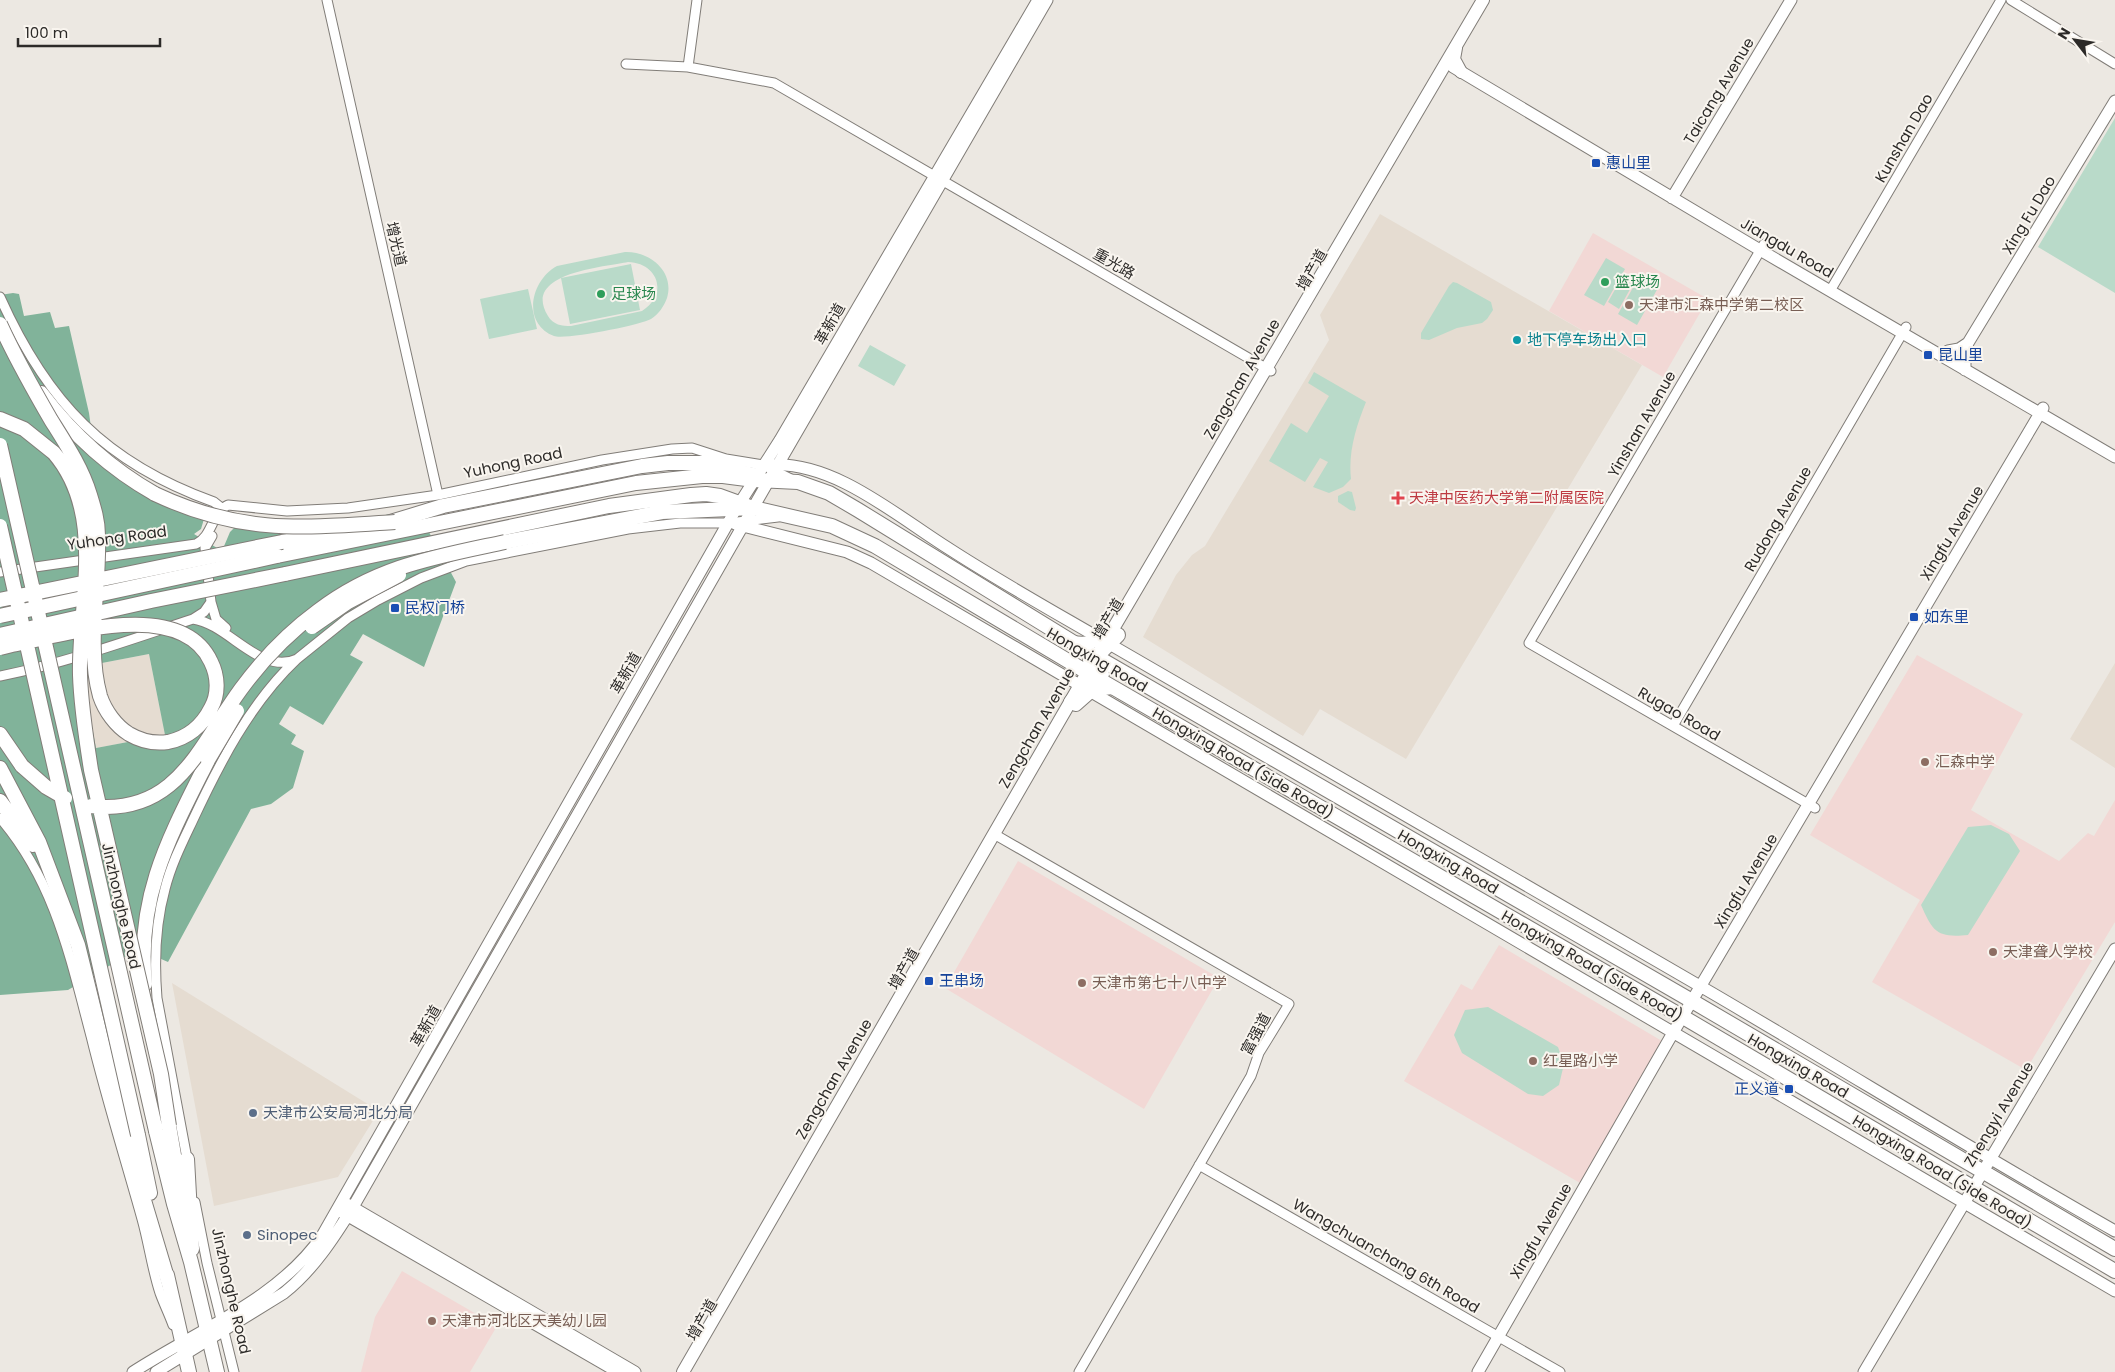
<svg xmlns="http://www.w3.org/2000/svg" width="2115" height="1372" font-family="Poppins,'Noto Sans SC',sans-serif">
<rect width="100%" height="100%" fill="#ece8e2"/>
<path fill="#e5dcd1" d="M1380 214 1642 365 1406 759 1320 709 1303 736 1143 637 1176 575 1192 555 1205 546 1329 340 1320 315Z
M149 654 165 735 96 748 81 667Z
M2115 663V768L2070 739Z
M172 983 379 1111 338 1177 214 1206Z"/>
<path fill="#f2d8d5" d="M1593 233 1708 299 1663 377 1549 311Z
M1917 655 2023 714 1971 810 2059 861 2088 833 2094 836 2115 800V922L2026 1070 1872 982 1920 900 1810 835Z
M1018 861 1219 978 1144 1109 945 988Z
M1499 945 1662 1041 1580 1183 1404 1081 1461 984 1472 990Z
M402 1271 497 1326 470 1372H361L375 1317Z"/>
<path fill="#b9dac9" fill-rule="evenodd" d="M2115 118V293L2038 247Z
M625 252C649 251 675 271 667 298 664 306 659 314 651 319 641 325 565 340 554 336 521 323 531 280 557 266ZM628 262C658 263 669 294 642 311L571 326C562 326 553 325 548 316 521 273 604 267 628 262Z
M1606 258 1625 269 1604 306 1584 295Z
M631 264 640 310 570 324 561 278Z
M1622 277 1633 284 1619 309 1608 302Z
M1639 277 1658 288 1637 325 1618 314Z
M1453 282 1457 283 1491 302 1493 310 1487 319 1482 323 1457 328 1429 340 1421 339V333L1449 286Z
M528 289 537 329 489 339 480 299Z
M870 345 906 365 894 386 858 366Z
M1314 372 1366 402C1356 427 1348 452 1351 479L1343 487 1329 493 1313 487 1328 462 1320 458 1305 482 1269 461 1291 423 1307 433 1329 396 1308 383Z
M1348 491 1352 492 1356 508 1355 511 1350 510 1338 502V496Z
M1991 825 2009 834 2020 851 1968 935C1937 938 1933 932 1921 905L1968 827Z
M1488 1007 1558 1047 1564 1064 1559 1085 1543 1096 1528 1094 1462 1053 1454 1035 1465 1010Z"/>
<path fill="#81b39a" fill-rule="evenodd" d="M13 293 19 294 24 316 50 312 55 328 69 326 89 413 93 442 116 462 204 519 201 529 194 534 222 551 230 532 241 521 282 525 366 518 417 510 456 582 424 667 363 634 350 655 363 662 323 725 290 706 279 724 296 735 291 744 304 751 293 788 271 804 251 809 168 962 138 949 68 990 0 995V295ZM149 654 165 735 96 748 81 667Z"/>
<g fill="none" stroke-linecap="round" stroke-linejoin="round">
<defs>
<path id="minor" d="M327 0 438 495
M697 0 688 67 774 83 1271 371
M2011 0 2115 64
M626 64 688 67
M1764 244 1529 643 1815 808
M1830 291 2001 0
M0 297C47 402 105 463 214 502L219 506 222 513
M0 572 196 544C213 536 211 513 228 505L287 511 348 508 438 495 602 460 672 449 692 448 726 459 763 465 791 479
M211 602 216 619 226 628
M193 619C229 624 260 676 297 659L348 618 378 600 421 578 466 561 628 529 680 523H729L778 517
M0 676C66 663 129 640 193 619L204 612 211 602 205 548 212 536
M1673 726 1906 327
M0 818C55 882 70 957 91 1036 106 1098 125 1158 142 1219 149 1244 152 1269 160 1293 164 1304 169 1314 173 1325
M994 834 1289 1004 1259 1053 1251 1076 1079 1372
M188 1164 157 998C154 961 155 925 165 889 171 865 182 843 192 822 219 764 250 703 297 659
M1199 1165 1560 1372
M195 1202 207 1263 234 1372"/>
<path id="tertiary" d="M1453 67 1760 250 2115 457
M1672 198 1791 0
M1948 351 1959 349 1968 343
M1965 370V353L1968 343 2115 101
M771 465C835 461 899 518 951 550 999 581 1049 609 1099 638 1302 757 1508 874 1712 993 1847 1072 1979 1154 2115 1231
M735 524 847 552 871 563 2115 1291
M347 1204 635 1372
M343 1213 618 1372
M133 1372C196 1331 279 1299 322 1236L736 509 780 440 1038 0
M156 1372 284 1293C313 1270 333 1239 353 1207L769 480 1047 0
M1478 1372 1674 1031 2043 408
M1864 1372 2115 949"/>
<path id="secondary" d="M1456 48 1454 59 1461 72
M1072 642C1086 644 1099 643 1110 633
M1076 705 1093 690 1113 688
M683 1372 1080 685 1483 0"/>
<path id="primary" d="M41 393C73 435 109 468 155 494
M0 419 24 429 54 453
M384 524 443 506 642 466 668 463H718L736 471 754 475
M282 542 358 529
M505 542 662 512 753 508
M0 734 22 766
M0 768 39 842 78 945 126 1140 169 1284
M0 801 33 845
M145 984C136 896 170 836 208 760
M169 1126 182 1202
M156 1131 174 1204 191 1262 217 1372
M138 1135 150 1193
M187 1159 192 1249
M167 1275 189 1372"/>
<path id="trunk" d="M277 556 636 483 702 476H723L754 480 798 482 829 493 858 510 1097 657 1692 1001 2115 1249
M285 574 609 506 691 495 706 494 720 496 753 508 832 526 875 546 1095 677 1683 1017 2115 1271
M1090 660 1101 652 1118 635
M1071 702 1086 684 1102 674"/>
</defs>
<use href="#minor" stroke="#817d78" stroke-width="11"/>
<use href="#tertiary" stroke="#817d78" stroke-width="13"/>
<use href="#secondary" stroke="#817d78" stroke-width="14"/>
<use href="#primary" stroke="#817d78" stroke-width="16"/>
<use href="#trunk" stroke="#817d78" stroke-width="16"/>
<use href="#minor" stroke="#fff" stroke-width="9"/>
<use href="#tertiary" stroke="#fff" stroke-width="11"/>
<use href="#secondary" stroke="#fff" stroke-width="12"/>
<use href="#primary" stroke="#fff" stroke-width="14"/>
<use href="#trunk" stroke="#fff" stroke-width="14"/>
<defs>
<path id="primary-bridge" d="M0 324C15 357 33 389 51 420 66 444 82 468 90 495 94 508 98 521 98 535 100 587 86 646 100 696 105 711 116 726 129 734 141 741 154 744 168 742 187 738 202 726 211 708 219 694 218 676 211 662 181 597 64 635 12 645L0 648
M0 445 156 1131
M54 453C107 515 78 602 80 675 81 707 86 738 91 770L161 1074 169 1126
M155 494C242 535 303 528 395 522
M0 526 138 1135
M0 600 282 542
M312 627 348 602 399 575
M208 760 237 711
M22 766 46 787 65 798
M91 806C177 816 199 746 241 689 263 659 288 633 318 611 377 566 435 557 505 542"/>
<path id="trunk-bridge" d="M0 616 277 556
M0 635 151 601 285 574"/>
</defs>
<use href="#primary-bridge" stroke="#817d78" stroke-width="16" stroke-linecap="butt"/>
<use href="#trunk-bridge" stroke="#817d78" stroke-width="16" stroke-linecap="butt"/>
<use href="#primary-bridge" stroke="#fff" stroke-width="14"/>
<use href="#trunk-bridge" stroke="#fff" stroke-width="14"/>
</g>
<g fill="#1a4fb4" stroke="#f9f5ef" stroke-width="2">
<rect x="1591" y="158" width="10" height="10" rx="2.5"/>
<rect x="1923" y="350" width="10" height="10" rx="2.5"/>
<rect x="390" y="603" width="10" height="10" rx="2.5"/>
<rect x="1909" y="612" width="10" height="10" rx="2.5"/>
<rect x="924" y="976" width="10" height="10" rx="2.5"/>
<rect x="1784" y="1084" width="10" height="10" rx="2.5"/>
</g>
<g fill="#2e9e5b" stroke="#f9f5ef" stroke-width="2">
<circle cx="1605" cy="282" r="5"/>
<circle cx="601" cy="294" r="5"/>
</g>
<g fill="#8d6e63" stroke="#f9f5ef" stroke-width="2">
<circle cx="1629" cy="305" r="5"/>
<circle cx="1925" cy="762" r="5"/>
<circle cx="1993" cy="952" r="5"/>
<circle cx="1082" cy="983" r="5"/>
<circle cx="1533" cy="1061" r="5"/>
<circle cx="432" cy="1321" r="5"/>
</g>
<circle fill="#0f9aa8" stroke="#f9f5ef" stroke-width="2" cx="1517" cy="340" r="5"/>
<path fill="#e0444e" stroke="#f9f5ef" stroke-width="2" d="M1395.5 490.5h5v5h5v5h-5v5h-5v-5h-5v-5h5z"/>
<g fill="#5c6f8a" stroke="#f9f5ef" stroke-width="2">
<circle cx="253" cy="1113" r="5"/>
<circle cx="247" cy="1235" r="5"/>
</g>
<g text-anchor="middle" stroke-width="4" stroke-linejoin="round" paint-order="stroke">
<g font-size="15" fill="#2c2a28" stroke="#f9f5ef">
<text transform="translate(1719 91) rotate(-59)" y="5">Taicang Avenue</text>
<text transform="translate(1904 138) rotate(-60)" y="5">Kunshan Dao</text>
<text transform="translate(2029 215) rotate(-59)" y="5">Xing Fu Dao</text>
<text transform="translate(396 244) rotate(77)" y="5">增光道</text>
<text transform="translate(1787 248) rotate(30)" y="5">Jiangdu Road</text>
<text transform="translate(1114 264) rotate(30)" y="5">重光路</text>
<text transform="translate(1312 270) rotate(-60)" y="5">增产道</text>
<text transform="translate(830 324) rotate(-60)" y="5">革新道</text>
<text transform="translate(1242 379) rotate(-60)" y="5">Zengchan Avenue</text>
<text transform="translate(1642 424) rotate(-60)" y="5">Yinshan Avenue</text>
<text transform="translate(513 463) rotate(-12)" y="5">Yuhong Road</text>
<text transform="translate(1778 519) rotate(-60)" y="5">Rudong Avenue</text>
<text transform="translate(1952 533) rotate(-59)" y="5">Xingfu Avenue</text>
<text transform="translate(117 538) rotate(-8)" y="5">Yuhong Road</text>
<text transform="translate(1108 619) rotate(-59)" y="5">增产道</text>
<text transform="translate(1097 660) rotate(30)" y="5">Hongxing Road</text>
<text transform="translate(626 673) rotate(-60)" y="5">革新道</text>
<text transform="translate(1679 714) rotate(30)" y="5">Rugao Road</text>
<text transform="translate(1037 728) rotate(-60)" y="5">Zengchan Avenue</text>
<text transform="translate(1243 763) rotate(30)" y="5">Hongxing Road (Side Road)</text>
<text transform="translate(1448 862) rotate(30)" y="5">Hongxing Road</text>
<text transform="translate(1746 881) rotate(-59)" y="5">Xingfu Avenue</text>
<text transform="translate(121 906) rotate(77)" y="5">Jinzhonghe Road</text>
<text transform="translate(1592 966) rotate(30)" y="5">Hongxing Road (Side Road)</text>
<text transform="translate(904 969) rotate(-60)" y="5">增产道</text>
<text transform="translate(426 1026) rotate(-60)" y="5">革新道</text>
<text transform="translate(1256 1034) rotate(-62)" y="5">富强道</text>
<text transform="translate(1798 1066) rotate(30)" y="5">Hongxing Road</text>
<text transform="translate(834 1079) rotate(-60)" y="5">Zengchan Avenue</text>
<text transform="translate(1999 1114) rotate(-59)" y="5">Zhengyi Avenue</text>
<text transform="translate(1942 1172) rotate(31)" y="5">Hongxing Road (Side Road)</text>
<text transform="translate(1541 1231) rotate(-60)" y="5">Xingfu Avenue</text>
<text transform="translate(1386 1256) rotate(30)" y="5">Wangchuanchang 6th Road</text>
<text transform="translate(231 1291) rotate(77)" y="5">Jinzhonghe Road</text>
<text transform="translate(702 1320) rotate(-60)" y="5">增产道</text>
</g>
<g font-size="15" fill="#164399" stroke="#f9f5ef" text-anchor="start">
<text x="1606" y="168">惠山里</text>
<text x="1938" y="360">昆山里</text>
<text x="405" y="613">民权门桥</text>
<text x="1924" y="622">如东里</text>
<text x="939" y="986">王串场</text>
<text x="1779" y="1094" text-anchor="end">正义道</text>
</g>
<g font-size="15" fill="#27864d" stroke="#f9f5ef" text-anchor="start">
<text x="1615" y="287">篮球场</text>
<text x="611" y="299">足球场</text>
</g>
<g font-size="15" fill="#785e54" stroke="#f9f5ef" text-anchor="start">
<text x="1639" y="310">天津市汇森中学第二校区</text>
<text x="1935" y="767">汇森中学</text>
<text x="2003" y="957">天津聋人学校</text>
<text x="1092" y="988">天津市第七十八中学</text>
<text x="1543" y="1066">红星路小学</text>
<text x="442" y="1326">天津市河北区天美幼儿园</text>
</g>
<g font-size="15" fill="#0d838f" stroke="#f9f5ef" text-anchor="start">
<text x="1527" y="345">地下停车场出入口</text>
</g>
<g font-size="15" fill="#be3a42" stroke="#f9f5ef" text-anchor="start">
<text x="1409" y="503">天津中医药大学第二附属医院</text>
</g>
<g font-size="15" fill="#4e5e75" stroke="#f9f5ef" text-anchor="start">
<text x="263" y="1118">天津市公安局河北分局</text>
<text x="257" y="1240">Sinopec</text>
</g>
</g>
<g transform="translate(2075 40) rotate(301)" stroke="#f9f5ef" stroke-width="4" paint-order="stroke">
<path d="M0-4L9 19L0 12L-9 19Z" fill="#2c2a28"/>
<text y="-8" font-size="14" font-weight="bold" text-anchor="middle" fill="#2c2a28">N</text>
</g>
<path d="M18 38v8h142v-8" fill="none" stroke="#2c2a28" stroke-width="2.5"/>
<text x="25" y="38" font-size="15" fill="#2c2a28" stroke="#f9f5ef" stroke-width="4" paint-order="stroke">100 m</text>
</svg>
